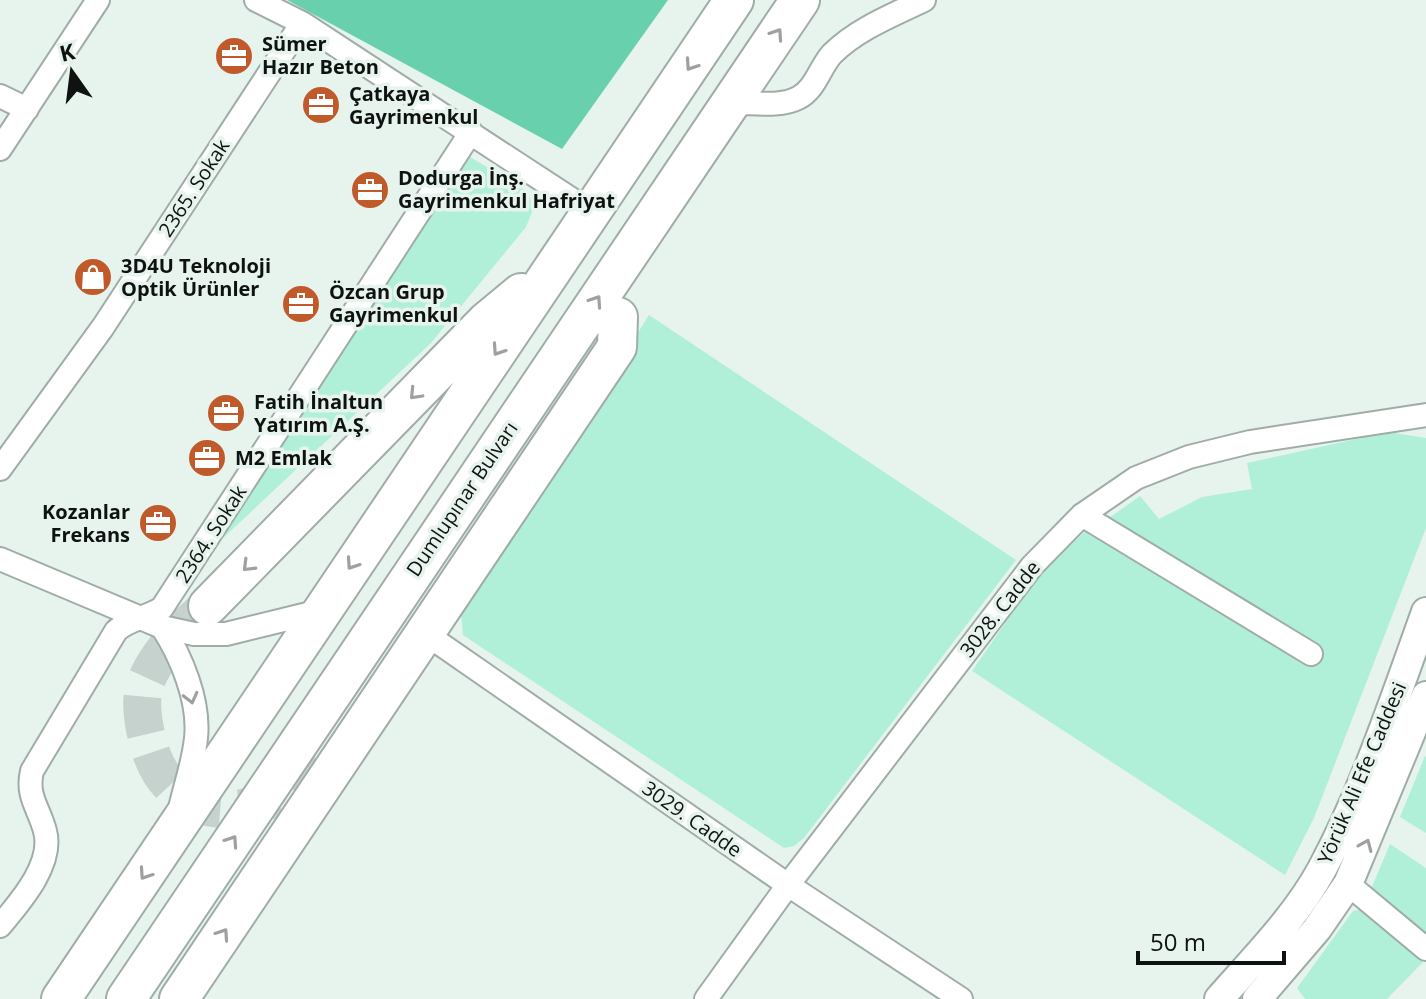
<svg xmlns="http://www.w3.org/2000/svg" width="1426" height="999" font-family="'Open Sans',sans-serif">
<rect width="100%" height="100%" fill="#e7f4ee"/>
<path fill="#b0f0d8" d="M467 155 528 192 533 209 526 227 431 343 204 556Z
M649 315 1016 560 804 838 794 846 784 848 463 635 461 615Z
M1388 432 1426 438V528L1314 818 1285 875 972 671 1039 574 1088 529 1315 665 1323 652 1106 520 1140 496 1159 519 1202 497 1252 489 1247 463Z
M1425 756 1426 757V833L1400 817Z
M1390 844 1426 868V938L1371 889Z
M1365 908 1425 960 1387 999H1305L1297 988 1353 911Z"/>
<path fill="#69d0ae" d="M287 0H668L562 149Z"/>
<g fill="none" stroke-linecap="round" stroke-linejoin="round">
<path stroke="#c6d2cd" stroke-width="38" stroke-dasharray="38 19" stroke-linecap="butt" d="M208 606C184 628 159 650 146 681 139 699 143 724 148 742 164 808 225 826 282 794 296 786 308 774 320 763"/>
<defs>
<path id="minor" d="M256 0 302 23 591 212
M0 96 27 109
M729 103C750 102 779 108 798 98 815 90 820 67 832 54 857 29 893 15 924 0
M0 149 98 0
M0 469 103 327 302 23
M1082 515 1311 654
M0 559 162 627 194 634H226L320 611
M162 627C181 656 200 701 196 738 194 760 186 783 181 804
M426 634 788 885 961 999
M1348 884 1426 949
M0 926C20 902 54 864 45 831 39 808 26 796 32 771L116 631C128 619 147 618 162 608L471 132
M706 999 788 885 1032 566 1082 515 1136 478 1189 457 1250 442 1426 415"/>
<path id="tertiary" d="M1219 999C1255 958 1296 917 1322 869 1365 789 1395 698 1426 612
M1257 999 1317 929 1348 884 1426 696"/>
<path id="trunk" d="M208 606 486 322 521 293
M61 999 734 0
M126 999 800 0
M179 999 617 347 618 317"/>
</defs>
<use href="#minor" stroke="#a0aca7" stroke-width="26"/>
<use href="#tertiary" stroke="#a0aca7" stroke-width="32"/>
<use href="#trunk" stroke="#a0aca7" stroke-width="42"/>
<use href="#minor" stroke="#fff" stroke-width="22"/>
<use href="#tertiary" stroke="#fff" stroke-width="28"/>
<use href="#trunk" stroke="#fff" stroke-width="38"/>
</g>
<defs><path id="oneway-chevron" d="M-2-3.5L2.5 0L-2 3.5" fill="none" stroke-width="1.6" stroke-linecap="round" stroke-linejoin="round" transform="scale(2)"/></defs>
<g stroke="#9fa0a0">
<use href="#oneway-chevron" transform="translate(777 34) rotate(-56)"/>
<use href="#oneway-chevron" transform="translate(691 65) rotate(124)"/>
<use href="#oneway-chevron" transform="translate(596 301) rotate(-56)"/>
<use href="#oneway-chevron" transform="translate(498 350) rotate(124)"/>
<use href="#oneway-chevron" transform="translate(415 394) rotate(134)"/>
<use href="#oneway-chevron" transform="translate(352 564) rotate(124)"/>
<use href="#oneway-chevron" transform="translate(248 566) rotate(135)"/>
<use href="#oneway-chevron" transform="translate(191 698) rotate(76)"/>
<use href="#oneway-chevron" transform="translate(232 841) rotate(-56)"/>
<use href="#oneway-chevron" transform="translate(1366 845) rotate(-67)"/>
<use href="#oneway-chevron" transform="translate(145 874) rotate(124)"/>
<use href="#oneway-chevron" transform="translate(223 934) rotate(-56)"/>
</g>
<defs>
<symbol id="office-disc" viewBox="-11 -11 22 22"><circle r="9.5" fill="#c05a2b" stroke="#e7f4ee"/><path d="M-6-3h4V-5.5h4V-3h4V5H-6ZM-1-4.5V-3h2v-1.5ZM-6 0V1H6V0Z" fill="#fff"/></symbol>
<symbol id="shop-disc" viewBox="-11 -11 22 22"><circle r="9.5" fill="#c05a2b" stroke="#e7f4ee"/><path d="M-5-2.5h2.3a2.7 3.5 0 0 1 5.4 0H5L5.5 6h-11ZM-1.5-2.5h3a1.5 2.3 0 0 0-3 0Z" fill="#fff"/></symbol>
</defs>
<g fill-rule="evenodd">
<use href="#office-disc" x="212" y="34" width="44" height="44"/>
<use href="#office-disc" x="299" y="83" width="44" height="44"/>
<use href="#office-disc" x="348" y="168" width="44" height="44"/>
<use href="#shop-disc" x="71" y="255" width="44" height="44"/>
<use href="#office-disc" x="279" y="282" width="44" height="44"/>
<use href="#office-disc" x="204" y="391" width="44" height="44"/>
<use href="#office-disc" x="185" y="436" width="44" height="44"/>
<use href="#office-disc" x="136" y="501" width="44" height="44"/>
</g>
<g text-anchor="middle" stroke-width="7" stroke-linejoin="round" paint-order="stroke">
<g font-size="20" font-weight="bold" fill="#0e1211" stroke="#e7f4ee" text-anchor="start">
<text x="262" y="51">Sümer<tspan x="262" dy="23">Hazır Beton</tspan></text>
<text x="349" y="101">Çatkaya<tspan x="349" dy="23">Gayrimenkul</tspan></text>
<text x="398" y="185">Dodurga İnş.<tspan x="398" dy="23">Gayrimenkul Hafriyat</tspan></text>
<text x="121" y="273">3D4U Teknoloji<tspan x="121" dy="23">Optik Ürünler</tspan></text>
<text x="329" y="299">Özcan Grup<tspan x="329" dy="23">Gayrimenkul</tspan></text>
<text x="254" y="409">Fatih İnaltun<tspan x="254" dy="23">Yatırım A.Ş.</tspan></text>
<text x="235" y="465">M2 Emlak</text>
<text x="130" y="519" text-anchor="end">Kozanlar<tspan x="130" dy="23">Frekans</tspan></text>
</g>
<g font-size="20" fill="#0e1211" stroke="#e7f4ee">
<text transform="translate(194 188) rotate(-57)" y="7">2365. Sokak</text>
<text transform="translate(462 499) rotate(-56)" y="7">Dumlupınar Bulvarı</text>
<text transform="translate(211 534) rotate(-57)" y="7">2364. Sokak</text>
<text transform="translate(1000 609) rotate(-52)" y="7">3028. Cadde</text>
<text transform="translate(1362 773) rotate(-67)" y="7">Yörük Ali Efe Caddesi</text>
<text transform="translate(692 819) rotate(35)" y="7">3029. Cadde</text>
</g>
</g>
<g transform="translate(72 72) rotate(346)" stroke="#e7f4ee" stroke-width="6" paint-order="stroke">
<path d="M0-6L14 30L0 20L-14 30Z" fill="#0e1211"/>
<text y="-12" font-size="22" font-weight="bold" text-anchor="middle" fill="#0e1211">K</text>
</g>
<path d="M1138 951v12h146v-12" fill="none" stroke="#0e1211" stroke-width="4"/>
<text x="1150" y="951" font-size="24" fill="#0e1211" stroke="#e7f4ee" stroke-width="6" paint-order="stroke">50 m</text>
</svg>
